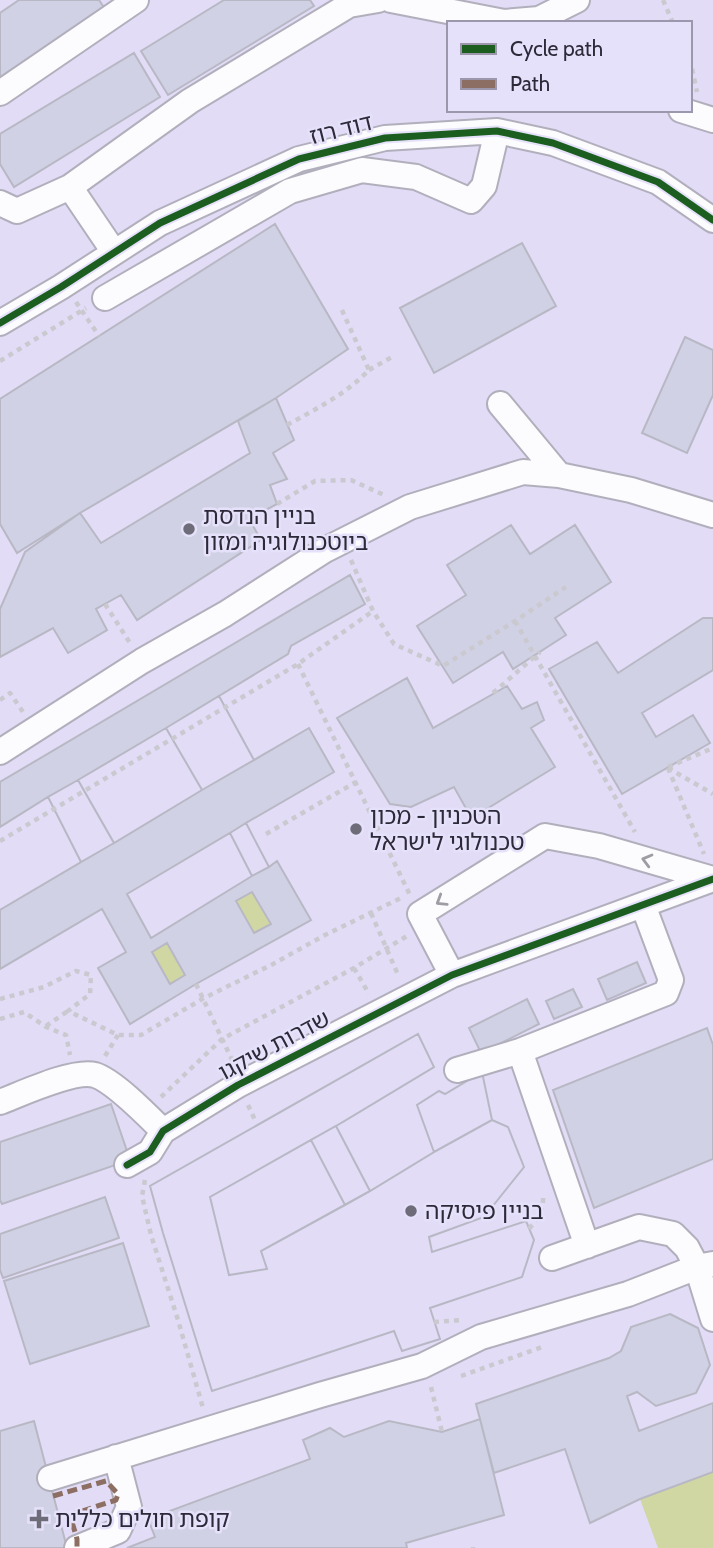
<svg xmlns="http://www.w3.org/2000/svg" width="713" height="1548" font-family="Cabin,'Noto Sans Hebrew',sans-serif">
<rect width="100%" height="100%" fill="#eae7f4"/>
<path fill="#e2dcf7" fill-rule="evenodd" d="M0 0H713V1548H0ZM449 23H690V110H449Z"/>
<path fill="#d1d7a3" d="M252 892 271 924 254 933 236 901Z
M167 943 185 975 170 984 152 952Z
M713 1472V1548H658L640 1499Z"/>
<path fill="#d0d1e4" stroke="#b8b8c5" stroke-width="2" fill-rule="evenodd" d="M19 0H99L105 9 0 79V13Z
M224 0H310L314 6 168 95 141 51Z
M134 53 160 97 14 187 0 164V134Z
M275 224 348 349 276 398 80 513 17 553 0 524V399Z
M522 243 556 306 434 373 400 308Z
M685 337 713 350V395L687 453 642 433Z
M276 398 294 440 273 453 287 479 270 485 277 504 249 519 261 540 137 620 121 595 96 609 107 630 68 653 53 628 0 657V609L25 552 80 513 101 543 250 453 238 421Z
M511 525 530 554 575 525 611 582 555 618 566 635 513 669 503 652 453 683 417 626 466 595 447 565Z
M350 575 365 604 291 646 288 654 219 696 254 760 309 728 334 772 246 823 269 867 277 861 311 920 196 984 130 1024 98 968 126 952 102 909 0 969V910L81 862 48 797 0 827V782ZM166 728 202 790 114 843 78 780ZM230 833 252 876 151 938 127 894ZM252 892 271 924 254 933 236 901ZM167 943 185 975 170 984 152 952Z
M703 618H713V670L642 713 656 737 693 715 710 743 622 794 549 669 597 642 618 673Z
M407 678 433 728 507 686 522 709 537 702 544 720 531 728 555 767 477 815 468 812 454 787 411 807 390 804 337 718Z
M219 696 254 760 202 790 166 728Z
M78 780 114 843 81 862 48 797Z
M246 823 269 867 252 876 230 833Z
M637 962 646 983 607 1000 598 979Z
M573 989 582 1007 554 1019 546 1001Z
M527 999 539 1024 481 1053 469 1028Z
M707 1028 713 1045V1159L594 1208 553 1090Z
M418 1034 434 1067 336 1126 370 1191 434 1152 417 1105 439 1091 445 1094 482 1072 492 1120 508 1127 524 1167 484 1217 429 1237 432 1252 526 1221 534 1240 522 1277 430 1308 440 1339 402 1351 394 1331 212 1391 163 1233 150 1186ZM311 1140 345 1205 261 1251 267 1269 229 1275 210 1197Z
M418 1034 434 1067 343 1122 210 1197 229 1275 267 1269 261 1251 370 1191 434 1152 492 1120 508 1127 524 1167 484 1217 429 1237 432 1252 526 1221 534 1240 522 1277 430 1308 440 1339 402 1351 394 1331 212 1391 163 1233 150 1186Z
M482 1072 492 1120 434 1152 417 1105 439 1091 445 1094Z
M111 1104 130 1160 2 1204 0 1200V1142Z
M336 1126 370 1191 345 1205 311 1140Z
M105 1197 119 1238 3 1278 0 1270V1234Z
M123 1243 149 1326 30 1364 4 1281Z
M670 1314 698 1328 710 1365 696 1393 656 1406 637 1392 627 1396 639 1431 713 1403V1472L640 1499 590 1523 565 1449 494 1473 476 1404 609 1358 621 1351 631 1327Z
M480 1419 504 1515 406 1543 407 1548H127L155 1537 148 1519 310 1459 303 1440 330 1428 344 1437 389 1421 442 1432Z
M34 1421 67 1548H0V1431Z"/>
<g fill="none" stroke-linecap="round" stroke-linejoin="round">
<defs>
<path id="minor" d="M391 0 504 22 539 19 577 0
M0 93 136 0
M681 110 713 120
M0 203 17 211 70 187
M114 252 70 187 190 101 349 5 378 0
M105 298 290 191 362 170 416 177 471 201 484 186 497 131
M0 323 61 287 160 223 299 159 385 138 497 131 553 143 658 182 713 220
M500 404 559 475
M0 752 142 661 225 614 325 550 410 507 523 472 559 475 631 490 713 515
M452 975 420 914 545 836 599 846 713 879
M520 1051 587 1246
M457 1070 520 1051 666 993 671 980 643 905
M0 1102C21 1094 74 1069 95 1075 114 1081 148 1116 163 1131
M127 1165 150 1152 163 1131 238 1085 452 975 713 879
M552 1258 639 1227 673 1234 687 1248 697 1267 713 1319
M50 1478 320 1395 422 1366 481 1337 628 1294 697 1267 713 1264
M77 1548 118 1531 129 1507 116 1457"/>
</defs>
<use href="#minor" stroke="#b2afbc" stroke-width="28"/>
<path stroke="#cac9cf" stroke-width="4.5" stroke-dasharray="5 5" stroke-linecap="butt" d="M663 0 673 23
M690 59 697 92
M76 302 99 336
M0 361 86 308
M369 370 392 357
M287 425C316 409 346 394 369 370L341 308
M277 504 315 481 351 480 384 495
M351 560 373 611 394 644 443 666 515 621 566 587
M105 604 130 643
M515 621 635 832
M298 664 410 895
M0 700 10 693 23 712
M668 767 713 748
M668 768 704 854
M668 768 713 794
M266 834 356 782
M0 841 298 664 373 611
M371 913 399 977
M354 968 369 994
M196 984 234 1064
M0 999 44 987 76 971 91 975 90 994 68 1011 118 1035H141L204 998 273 964 325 935 403 897
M0 1019 24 1012 46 1027 66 1035 70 1055
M46 1026 68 1011
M105 1056 118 1035
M161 1097 222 1039 354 968 407 936
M248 1105 255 1120
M145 1180 142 1196 151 1235 178 1320 203 1408
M529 1229C538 1218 544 1209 543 1195
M434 1322 461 1320
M461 1376 545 1346
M431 1387 442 1432
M473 1547V1548"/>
<use href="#minor" stroke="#fcfbfd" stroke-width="24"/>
<path stroke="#cac9cf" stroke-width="4.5" stroke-dasharray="5 5" stroke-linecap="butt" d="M493 693 540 652"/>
<path stroke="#8d6e63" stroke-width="5" stroke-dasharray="10 5" stroke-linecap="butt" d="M53 1496 106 1481 118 1494 116 1500 70 1515 77 1539V1548"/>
<defs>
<path id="cycleway" d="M0 323 61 287 160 223 299 159 385 138 497 131 553 143 658 182 713 220
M127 1165 150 1152 163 1131 238 1085 452 975 713 879"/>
</defs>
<use href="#cycleway" stroke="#e6e1fa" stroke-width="11"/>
<use href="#cycleway" stroke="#1b5e20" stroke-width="7"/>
</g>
<defs><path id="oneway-chevron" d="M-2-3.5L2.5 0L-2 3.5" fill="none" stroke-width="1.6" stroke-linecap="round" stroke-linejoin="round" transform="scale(1.75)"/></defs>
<g stroke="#9f9ca4">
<use href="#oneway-chevron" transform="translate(647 860) rotate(-165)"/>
<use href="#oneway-chevron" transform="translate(441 901) rotate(148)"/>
</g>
<g fill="#6f6c7a" stroke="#e6e1fa" stroke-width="2.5">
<circle cx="189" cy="529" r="7"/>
<circle cx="356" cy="829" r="7"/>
<circle cx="411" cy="1211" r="7"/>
<path d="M35.5 1508.5h7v7h7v7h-7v7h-7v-7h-7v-7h7z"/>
</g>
<g text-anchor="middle" stroke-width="5" stroke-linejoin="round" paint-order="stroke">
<g font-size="23" fill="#2d2938" stroke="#e6e1fa">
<text transform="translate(341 129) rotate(-14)" y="8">דוד רוז</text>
<text transform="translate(274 1045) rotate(-28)" y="8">שדרות שיקגו</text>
</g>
<g font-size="23" fill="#2d2938" stroke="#e6e1fa" text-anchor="start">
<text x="203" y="524">בניין הנדסת<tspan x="203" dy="26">ביוטכנולוגיה ומזון</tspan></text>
<text x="370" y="824">הטכניון - מכון<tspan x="370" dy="26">טכנולוגי לישראל</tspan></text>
<text x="425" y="1219">בניין פיסיקה</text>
<text x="55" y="1527">קופת חולים כללית</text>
</g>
</g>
<rect x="447" y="21" width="245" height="91" fill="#e6e1fa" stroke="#9c97ac" stroke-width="2"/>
<rect x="461" y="44" width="35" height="10" fill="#1b5e20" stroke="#9c97ac" stroke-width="2"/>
<text x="510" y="56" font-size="21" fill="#2d2938">Cycle path</text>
<rect x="461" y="79" width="35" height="10" fill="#8d6e63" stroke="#9c97ac" stroke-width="2"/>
<text x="510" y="91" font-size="21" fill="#2d2938">Path</text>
</svg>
